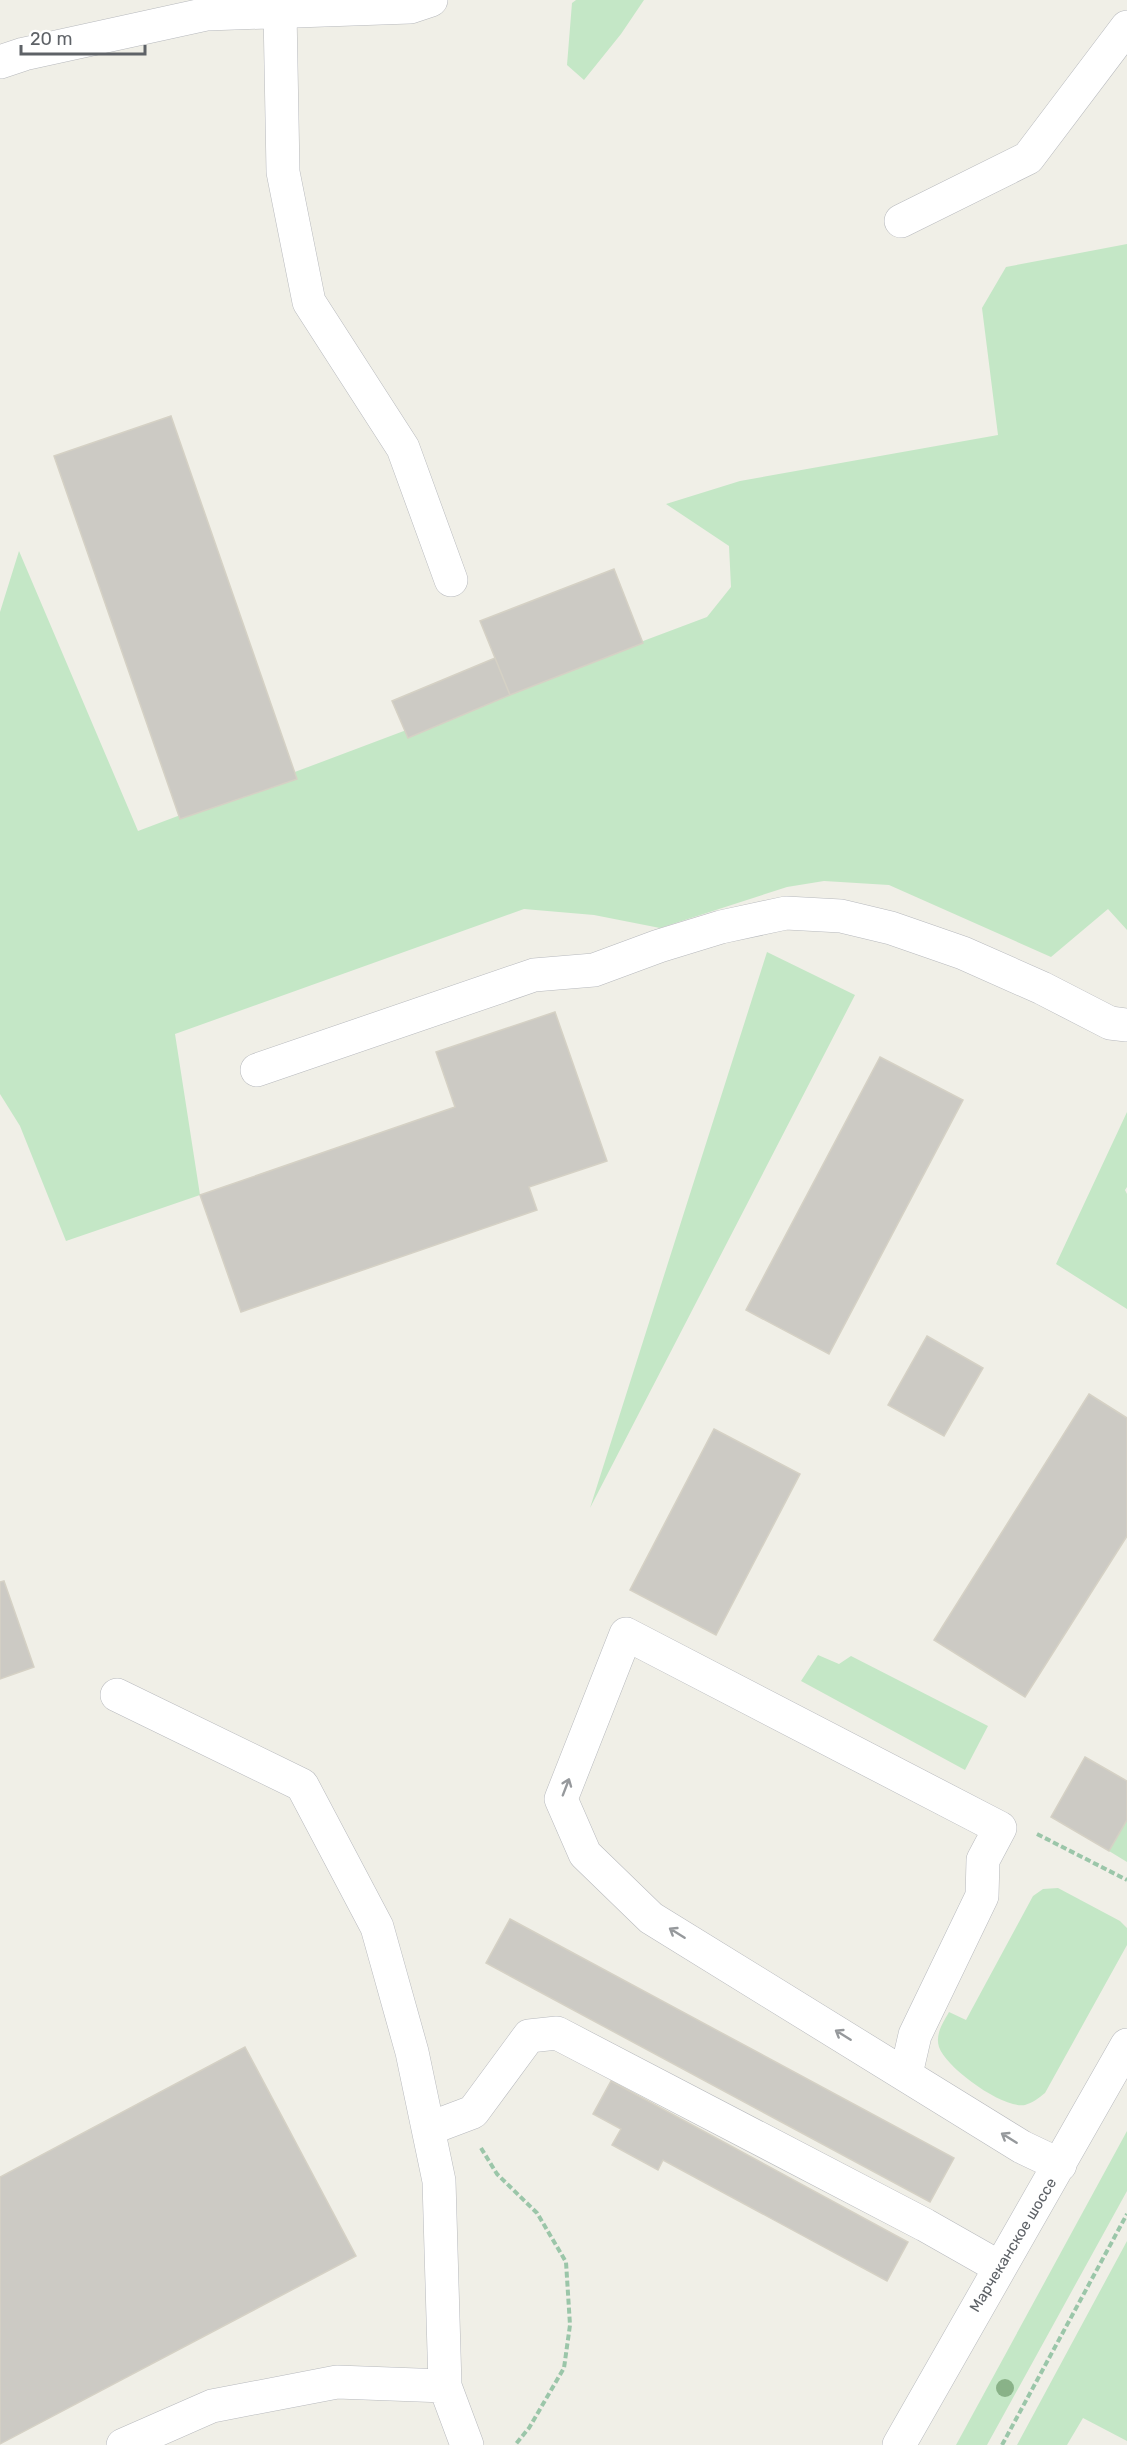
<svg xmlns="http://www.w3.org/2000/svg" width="1127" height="2445" font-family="Rubik,sans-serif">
<rect width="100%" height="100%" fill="#f0efe7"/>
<path fill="#c4e7c6" d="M576 0H644L621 34 584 80 567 65 572 3Z
M1127 244V930L1108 909 1051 957 889 885 824 881 787 887 660 928 594 915 524 909 175 1034 200 1195 66 1241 20 1126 0 1094V612L19 551 138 831 707 617 731 587 729 546 666 504 740 481 998 435 982 308 1006 267Z
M767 952 855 995 590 1508Z
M1127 1112V1187L1125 1190 1127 1194V1309L1056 1264Z
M818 1655 839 1664 851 1656 988 1726 965 1770 801 1681Z
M1127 1819V1862L1109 1851Z
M1058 1888 1120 1921 1127 1928V1945L1045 2093C1039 2098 1032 2103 1025 2105 1003 2109 946 2068 939 2047 935 2034 943 2023 949 2012L966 2020 1033 1896 1043 1889Z
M1127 2131V2191L987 2445H956Z
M1127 2241V2441L1083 2418 1067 2445H1017Z"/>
<path fill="#cccac4" stroke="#d5d1c5" stroke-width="1.5" d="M171 416 297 779 180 819 54 456Z
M614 569 643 643 510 695 480 621Z
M495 658 510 695 408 738 392 701Z
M555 1012 607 1161 529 1187 537 1210 241 1312 200 1195 455 1107 436 1052Z
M880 1057 963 1100 829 1354 746 1310Z
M927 1336 983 1368 944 1436 888 1405Z
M1089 1394 1127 1418V1536L1025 1697 934 1640Z
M714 1429 800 1474 716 1635 630 1590Z
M4 1581 34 1667 0 1679V1582Z
M1085 1757 1127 1781V1820L1109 1851 1051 1817Z
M510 1919 954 2158 930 2202 486 1963Z
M245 2047 356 2256 0 2444V2177Z
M611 2081 908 2242 887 2281 663 2160 658 2170 612 2145 621 2129 593 2114Z"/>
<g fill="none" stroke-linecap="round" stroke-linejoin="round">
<defs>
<path id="minor" d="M280 11 283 172 309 302 403 448 451 580
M0 62 24 54 207 14 410 7 431 0
M901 221 1028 158 1127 27
M257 1070 534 975 594 970 659 946 721 927 786 913 841 916 891 928 963 953 1042 988 1110 1023 1127 1025
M117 1695 302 1785 377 1927 412 2052 439 2181 445 2386
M906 2074 915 2035 982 1896 983 1860 1000 1828 626 1634 561 1799 585 1854 651 1918 1022 2147 1060 2165
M428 2129 473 2112 529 2036 557 2033 925 2225 999 2267
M123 2445 212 2406 337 2382 445 2386 467 2445
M899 2445 1127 2045"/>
</defs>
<use href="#minor" stroke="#b7b9bd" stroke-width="34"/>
<path stroke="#9bc6a9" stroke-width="4" stroke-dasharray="6 3" stroke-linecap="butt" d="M1037 1834 1127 1880
M481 2148 497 2174 537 2213 566 2262 570 2325 564 2368 529 2428 515 2445
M1002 2445 1127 2214"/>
<use href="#minor" stroke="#fff" stroke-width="33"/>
</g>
<circle fill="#89b288" cx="1005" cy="2388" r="9"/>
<defs><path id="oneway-shaft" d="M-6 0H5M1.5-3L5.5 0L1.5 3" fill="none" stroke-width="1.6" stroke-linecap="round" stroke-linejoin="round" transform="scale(1.5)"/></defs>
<g stroke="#96999c">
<use href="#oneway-shaft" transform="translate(566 1787) rotate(-69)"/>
<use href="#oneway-shaft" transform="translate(677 1933) rotate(-148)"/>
<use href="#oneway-shaft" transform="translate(843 2035) rotate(-148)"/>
<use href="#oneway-shaft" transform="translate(1009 2138) rotate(-148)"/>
</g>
<g text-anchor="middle" stroke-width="6" stroke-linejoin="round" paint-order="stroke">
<g font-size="15" fill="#5e6267" stroke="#fff">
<text transform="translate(1013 2245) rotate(-59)" y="5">Марчеканское шоссе</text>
</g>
</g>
<path d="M21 45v9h124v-9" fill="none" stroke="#5e6267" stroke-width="3"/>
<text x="30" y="45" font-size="18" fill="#5e6267" stroke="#ffffff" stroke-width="4.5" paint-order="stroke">20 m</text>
</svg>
